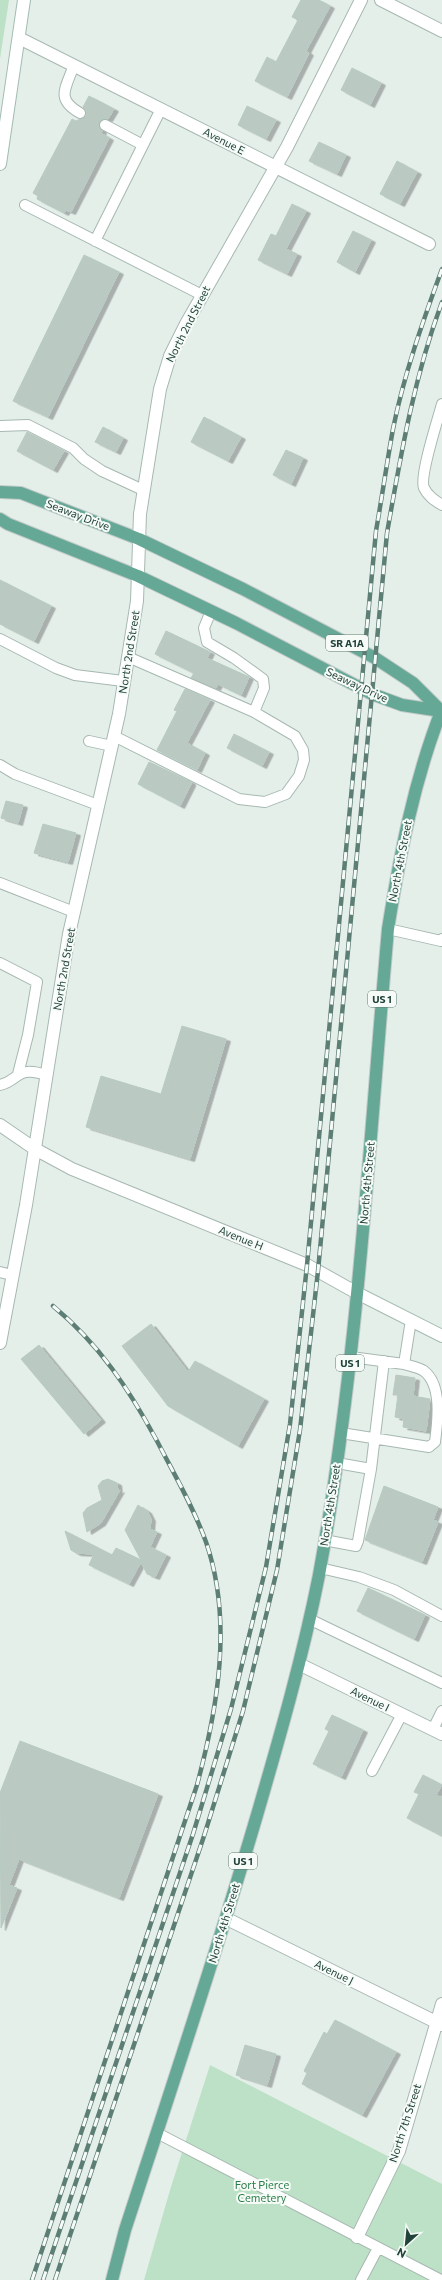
<svg xmlns="http://www.w3.org/2000/svg" width="442" height="2280" font-family="Commissioner,sans-serif">
<defs>
<filter id="shadow"><feDropShadow dx="4.5" dy="2.5" stdDeviation="0" flood-color="#0004"/></filter>
</defs>
<rect width="100%" height="100%" fill="#e5efea"/>
<path fill="#bde1c6" d="M0 0H9L0 59Z
M210 2065 442 2184V2280H144L170 2190Z"/>
<path fill="#bacac3" stroke="#b7cac1" filter="url(#shadow)" d="M301 0H319L330 6 306 51 309 53 287 97 255 81 267 57 276 62 298 20 292 17Z
M352 68 381 83 370 105 341 90Z
M89 96 114 109 108 119H102L99 125 102 131 101 133 109 138 71 212 66 210 64 213 37 199 38 196 33 193 72 119 76 121 86 116V110L83 107Z
M247 106 276 120 266 139 238 125Z
M319 142 346 155 337 174 309 161Z
M397 161 417 172 400 204 380 194Z
M292 204 306 211 286 249 297 254 287 274 258 260 271 234 276 236Z
M353 231 371 240 355 272 337 262Z
M84 255 119 272 48 417 13 401Z
M204 417 241 437 228 461 191 442Z
M103 427 123 438 116 452 95 442Z
M27 432 64 451 53 470 17 451Z
M286 450 303 458 291 484 273 475Z
M0 580 51 606 34 641 0 624Z
M166 631 210 652 207 658 249 677 241 695 218 684 216 688 191 678 194 673 155 654Z
M185 689 210 700 187 743 205 753 197 770 157 750 177 711 174 710Z
M234 734 269 752 262 766 227 748Z
M149 762 191 782V784L180 806 138 784Z
M6 801 23 805 18 823 1 818Z
M43 824 76 833 68 862 34 853Z
M182 1026 226 1039 190 1159 86 1127 101 1076 161 1094Z
M151 1324 188 1372 195 1361 264 1399 238 1446 168 1406 122 1346Z
M39 1345 101 1420 84 1434 21 1359Z
M396 1375 415 1378 413 1396 430 1399 426 1431 403 1427 404 1419 395 1417 398 1395H393Z
M108 1479 117 1483 118 1492 120 1490 101 1523 87 1532 83 1513 87 1508 102 1500 98 1486 102 1481Z
M384 1486 438 1507 433 1520 438 1522 422 1562 365 1540Z
M138 1505 147 1511 151 1519 150 1529 157 1532 150 1547 166 1555 155 1577 147 1574 141 1562 129 1584 89 1565 94 1554 76 1553 71 1550 65 1531 112 1555 116 1548 141 1560 125 1530Z
M368 1588 425 1615 414 1639 357 1611Z
M332 1715 363 1730 341 1777 313 1764 329 1731 325 1729Z
M20 1741 158 1794 119 1898 19 1859 9 1885 17 1888 1 1928 0 1793Z
M423 1775 442 1785 436 1795 442 1798V1836L407 1818 419 1794 414 1792Z
M335 2020 396 2052 362 2115 302 2084 307 2073 304 2071 324 2032 327 2034Z
M245 2045 276 2054 267 2085 236 2075Z"/>
<g fill="none" stroke-linecap="round" stroke-linejoin="round">
<defs>
<path id="lane" d="M74 65C66 88 55 99 80 113
M105 125 143 145
M25 205 202 295
M95 241 161 109
M442 404C438 419 419 477 424 488 428 496 434 500 442 505
M0 426 28 425 73 448 84 459 102 471 143 490
M0 639 56 668 75 675 123 681
M128 657 254 712 264 688 263 679 234 658 207 642 204 628 211 611
M114 736 239 799 265 802 286 794 299 776 304 760 303 750 295 736 254 712
M89 741 112 746
M0 765 15 774 98 805
M0 883 74 912
M388 929 441 941 442 939
M0 963 37 982 28 1035 18 1074
M0 1085C19 1081 16 1065 46 1075
M0 1272 12 1275
M351 1357 404 1364
M341 1433 429 1447 435 1442C438 1419 442 1385 424 1371 418 1367 410 1366 404 1364L411 1320
M337 1463 371 1469
M324 1540 356 1546 358 1541 371 1469 384 1361
M320 1568 359 1577 394 1590 442 1616
M309 1619 442 1683
M433 1729 442 1711
M372 1771 402 1714
M157 2133 441 2280
M361 2280 378 2248"/>
<path id="street" d="M381 0 442 31
M19 38 429 244
M0 1125 35 1149 72 1169 307 1265 357 1293
M0 1343 26 1205 69 934 119 714 137 601 140 514 160 389 170 356 186 324 287 147 361 0
M299 1664 442 1734
M227 1919 442 2025
M357 2237 399 2151 442 2004"/>
<path id="secondary" d="M0 164 24 0
M357 1293 442 1336"/>
<path id="primary" d="M0 492 21 493 139 539 243 589 375 658 413 683 441 711
M0 519 8 524 138 576 236 623 372 694 402 705 441 711
M112 2280 125 2230C170 2092 216 1955 257 1815 280 1736 303 1656 319 1575 358 1362 369 1144 388 929 400 854 414 780 442 709"/>
</defs>
<use href="#lane" stroke="#a7b8b1" stroke-width="12"/>
<use href="#street" stroke="#a7b8b1" stroke-width="14"/>
<use href="#secondary" stroke="#a2bcb2" stroke-width="14"/>
<use href="#primary" stroke="#c1cac8" stroke-width="14"/>
<use href="#lane" stroke="#fff" stroke-width="10"/>
<use href="#street" stroke="#fff" stroke-width="12"/>
<use href="#secondary" stroke="#fff" stroke-width="12"/>
<use href="#primary" stroke="#66a896" stroke-width="12"/>
<defs>
<path id="rail" d="M32 2280 197 1785C218 1707 233 1620 206 1542 193 1506 174 1474 157 1441 129 1389 99 1344 53 1306
M43 2280 193 1834 231 1709 266 1567 290 1424 307 1265 376 531C382 497 387 462 393 429 404 374 423 321 442 269
M55 2280 204 1836 243 1711 277 1570 300 1430 318 1271 387 533C401 454 414 377 442 302"/>
</defs>
<use href="#rail" stroke="#5d7e75" stroke-width="4.5"/>
<use href="#rail" stroke="#f6fbf8" stroke-width="3" stroke-dasharray="9" stroke-linecap="butt"/>
</g>
<g text-anchor="middle" stroke-width="4" stroke-linejoin="round" paint-order="stroke">
<g fill="#f6fbf8" stroke="#627a72" stroke-width="1">
<rect x="326" y="635" width="42" height="16" rx="3"/>
<rect x="368" y="991" width="28" height="16" rx="3"/>
<rect x="336" y="1355" width="28" height="16" rx="3"/>
<rect x="229" y="1853" width="28" height="16" rx="3"/>
</g>
<g font-size="10" font-weight="bold" fill="#224339">
<text x="347" y="647">SR A1A</text>
<text x="382" y="1003">US 1</text>
<text x="350" y="1367">US 1</text>
<text x="243" y="1865">US 1</text>
</g>
<g font-size="11" fill="#224339" stroke="#f6fbf8">
<text transform="translate(224 141) rotate(27)" y="4">Avenue E</text>
<text transform="translate(188 324) rotate(-63)" y="4">North 2nd Street</text>
<text transform="translate(78 515) rotate(21)" y="4">Seaway Drive</text>
<text transform="translate(129 652) rotate(-81)" y="4">North 2nd Street</text>
<text transform="translate(357 685) rotate(25)" y="4">Seaway Drive</text>
<text transform="translate(400 861) rotate(-79)" y="4">North 4th Street</text>
<text transform="translate(64 969) rotate(-80)" y="4">North 2nd Street</text>
<text transform="translate(367 1183) rotate(-85)" y="4">North 4th Street</text>
<text transform="translate(241 1238) rotate(22)" y="4">Avenue H</text>
<text transform="translate(330 1505) rotate(-81)" y="4">North 4th Street</text>
<text transform="translate(370 1699) rotate(26)" y="4">Avenue I</text>
<text transform="translate(224 1923) rotate(-73)" y="4">North 4th Street</text>
<text transform="translate(334 1972) rotate(26)" y="4">Avenue J</text>
<text transform="translate(405 2123) rotate(-72)" y="4">North 7th Street</text>
</g>
<g font-size="11" fill="#297d48" stroke="#f6fbf8">
<text x="262" y="2189">Fort Pierce<tspan x="262" dy="13">Cemetery</tspan></text>
</g>
</g>
<g transform="translate(406 2244) rotate(207)" stroke="#f6fbf8" stroke-width="3" paint-order="stroke">
<path d="M0-3L7 15L0 10L-7 15Z" fill="#224339"/>
<text y="-6" font-size="11" font-weight="bold" text-anchor="middle" fill="#224339">N</text>
</g>
</svg>
